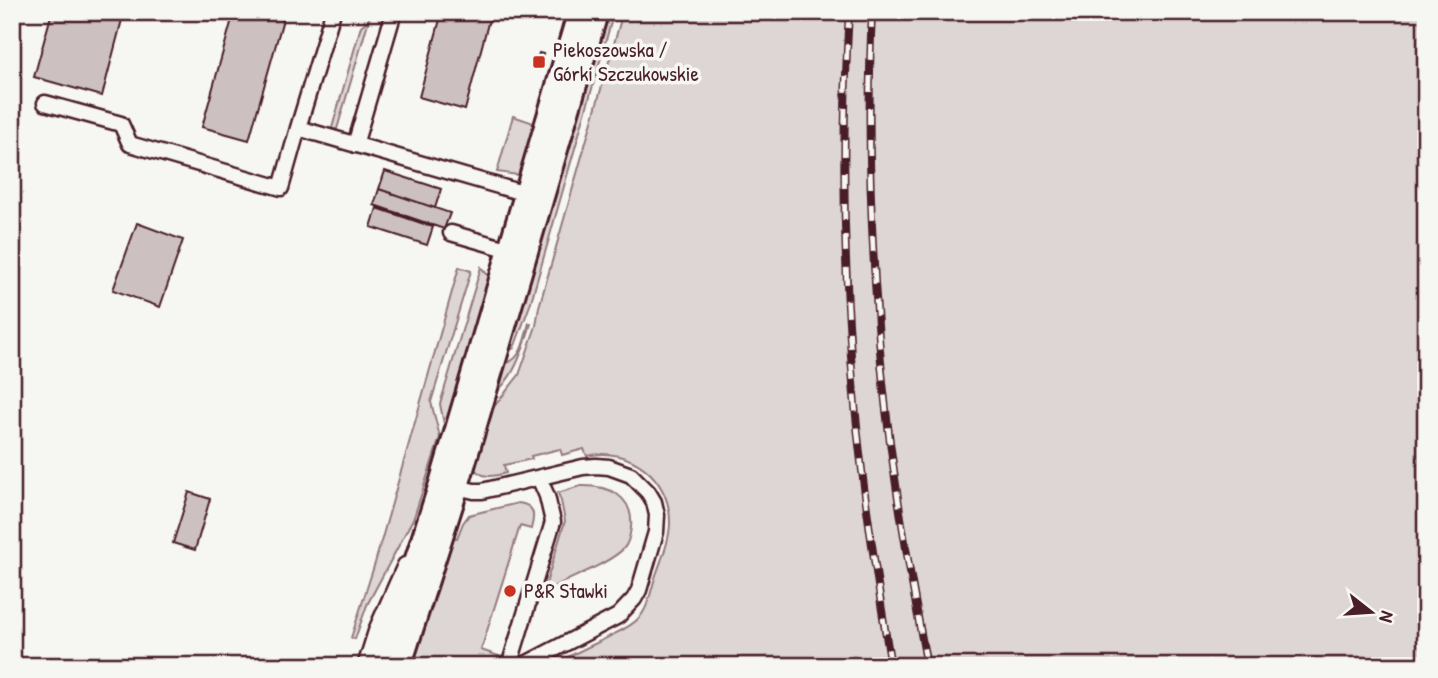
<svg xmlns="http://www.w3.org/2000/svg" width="1438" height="678" font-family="'Patrick Hand',sans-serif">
<rect width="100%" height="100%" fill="#f6f6f2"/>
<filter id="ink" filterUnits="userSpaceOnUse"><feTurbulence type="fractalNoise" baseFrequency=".0143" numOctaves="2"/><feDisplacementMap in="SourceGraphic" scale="14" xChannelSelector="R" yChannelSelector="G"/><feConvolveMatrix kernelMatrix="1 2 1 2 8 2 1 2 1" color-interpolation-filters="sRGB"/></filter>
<g filter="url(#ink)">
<path fill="#ddd6d5" stroke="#947a80" stroke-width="2" d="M603 12H614L530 305 514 348 510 350 505 347Z
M623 12H1426V666H550C568 657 585 648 603 640 615 633 630 628 639 618 648 608 651 591 655 578 661 560 670 541 670 522 670 477 629 446 587 456L584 449 562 455 560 449 531 456 532 459 504 465 506 473C492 477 480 479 472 465L482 422 519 375 536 326 539 307Z
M369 19 337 129H333L332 128 361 26Z
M513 116 531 122 535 126 525 172 518 175 497 172Z
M459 267 471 271 431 402 440 437 414 517 367 605 355 639 351 638 375 563Z
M481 267 490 278 447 439 440 404Z
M529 323 531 324C522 352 515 378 491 397L501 364C522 363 524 340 529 323Z
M580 486C608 485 634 495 631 528 630 535 629 543 624 548 612 562 565 581 546 590L545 587 565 521 561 501 558 493Z
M518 503C535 505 535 515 531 529L520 526 481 650 499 656 494 666H408L449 536 457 538 463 523 469 515Z"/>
<path fill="#ccc1c0" stroke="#4a1f2b" stroke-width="2" d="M52 12H124L102 96 34 77Z
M234 12H285L249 140 202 127Z
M442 12H491L465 110 419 97Z
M539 53 543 54 539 69 535 68Z
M385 171 441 189 435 208 379 189Z
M379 189 450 213 444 229 374 205Z
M377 208 433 227 427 245 371 227Z
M137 223 183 240 160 307 113 290Z
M189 492 210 499 195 550 173 543Z"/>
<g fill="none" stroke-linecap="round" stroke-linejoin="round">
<defs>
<path id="service" d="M333 12 298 128 533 196
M45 103 121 124 130 144 281 188 298 128
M355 145 394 12
M451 233 517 252
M452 486 474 491H482L583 467 596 466 609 467 631 475 648 492 654 502 657 515 656 532 639 590 634 599 618 616 522 666
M365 666 377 628 405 565
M509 666 553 522 547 496 539 478"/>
<path id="secondary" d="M391 666 449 485 588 12"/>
</defs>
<use href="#service" stroke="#4a1f2b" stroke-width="19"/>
<use href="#secondary" stroke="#4a1f2b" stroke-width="44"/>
<use href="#service" stroke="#f6f6f2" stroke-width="14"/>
<use href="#secondary" stroke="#f6f6f2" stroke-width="38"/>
<defs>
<path id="rail" d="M849 12C842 127 843 242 851 356 858 460 874 563 891 666
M872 12C867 116 870 221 878 325 886 439 906 553 927 666"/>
</defs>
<use href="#rail" stroke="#4a1f2b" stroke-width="8"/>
<use href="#rail" stroke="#f6f6f2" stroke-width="5" stroke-dasharray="16" stroke-linecap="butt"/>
</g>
</g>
<g fill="#c8321e" stroke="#f6f6f2" stroke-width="2.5">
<rect x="532" y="55" width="14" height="14" rx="3.5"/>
<circle cx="510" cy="591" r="7"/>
</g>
<g text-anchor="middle" stroke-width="7" stroke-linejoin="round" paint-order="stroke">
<g font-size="21" fill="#4a1f2b" stroke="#f6f6f2" text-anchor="start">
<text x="553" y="57">Piekoszowska /<tspan x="553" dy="24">Górki Szczukowskie</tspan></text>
<text x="524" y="598">P&amp;R Stawki</text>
</g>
</g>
<rect width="1438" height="678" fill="none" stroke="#f6f6f2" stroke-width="42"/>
<rect x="21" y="21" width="1396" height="636" fill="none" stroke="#4a1f2b" stroke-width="2.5" filter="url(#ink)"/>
<g transform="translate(1371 612) rotate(107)" stroke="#f6f6f2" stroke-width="5" paint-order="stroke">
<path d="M0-5L12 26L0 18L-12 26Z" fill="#4a1f2b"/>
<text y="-10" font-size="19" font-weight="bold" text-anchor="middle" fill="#4a1f2b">N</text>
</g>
</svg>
